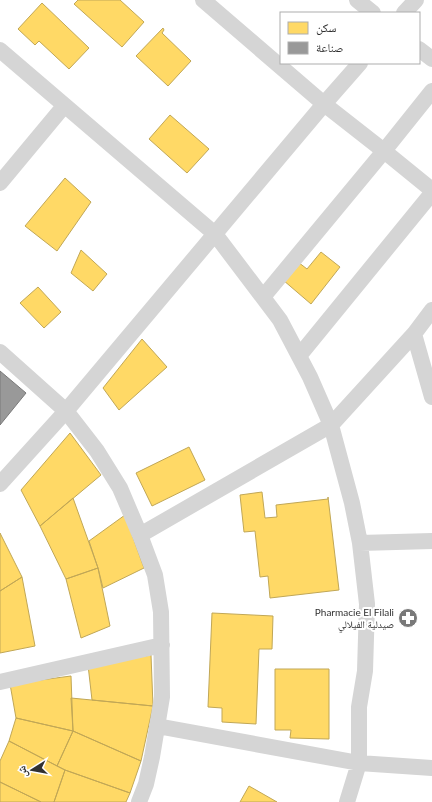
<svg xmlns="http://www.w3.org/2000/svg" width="432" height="802" font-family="Lato,'Noto Naskh Arabic',sans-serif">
<rect width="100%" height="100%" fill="#fff"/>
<path fill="#ffd966" stroke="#c1a756" d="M78 0H120L144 22 122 47 74 4Z
M42 3 89 48 69 69 39 41 35 45 18 29Z
M163 28 164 30 162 33 191 61 168 86 136 56Z
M170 115 209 149 187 173 149 139Z
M65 178 91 202 57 251 25 226Z
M81 250 107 274 93 291 71 273Z
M321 252 340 267 311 304 283 280 298 262 307 269Z
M38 287 61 312 44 328 20 303Z
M142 339 167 367 119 410 103 388Z
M70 433 101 475 40 526 21 490Z
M189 447 205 480 152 506 136 473Z
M262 492 265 518 277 517 276 505 328 499V497L339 590 270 598 268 576 260 577 255 531 244 532 240 495Z
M73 498 98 568 66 579 40 526Z
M125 515 144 568 103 588 98 568 89 541Z
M0 533 22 577 0 591Z
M98 568 110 626 81 638 66 579Z
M22 577 35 646 0 653V591Z
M212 613 273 616 272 649H259L256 724 222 722V708L208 707Z
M151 655 153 706 92 700 88 665Z
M275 669H329V739L290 738 291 730H275Z
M71 676 73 731 16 718 10 684Z
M71 698 153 706 141 761 73 731Z
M16 718 73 731 57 766 9 741Z
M73 731 141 761 130 793 65 770 57 766Z
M9 741 65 770 54 802H41L0 782V761Z
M65 770 130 793 126 802H54Z
M0 782 41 802H0Z
M249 786 277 802H240Z"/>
<path fill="#999" stroke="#7a7a7a" d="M0 371 26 393 0 425Z"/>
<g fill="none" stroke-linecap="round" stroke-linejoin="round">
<path stroke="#d5d5d5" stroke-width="16" d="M203 0 324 104 384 151 432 190
M357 0 373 13
M404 13 416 0
M419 49 432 59
M0 50 215 234 280 320 310 377 331 425 352 503 360 543 367 604 365 671 359 707V763L347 802
M0 183 64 106
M263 297 384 151 432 91
M414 334 432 397
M0 352 66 411 97 451 120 488 140 535 155 575 161 612 162 697 152 757 146 784 139 802
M299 356 432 193
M0 484 66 411 324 104 360 63
M140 535 331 425 414 334 432 310
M360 543 432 541
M0 682 162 645
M157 726 359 763 432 768"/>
</g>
<defs>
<symbol id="pharmacy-disc" viewBox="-11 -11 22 22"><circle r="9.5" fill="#797979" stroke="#fff"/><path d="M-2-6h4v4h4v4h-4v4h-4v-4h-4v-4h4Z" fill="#fff"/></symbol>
</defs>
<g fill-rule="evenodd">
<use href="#pharmacy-disc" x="397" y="607" width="22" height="22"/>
</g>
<g text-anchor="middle" stroke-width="4" stroke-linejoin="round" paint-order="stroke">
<g font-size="10" fill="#313131" stroke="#fff" text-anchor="end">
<text x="394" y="616">Pharmacie El Filali<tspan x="394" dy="12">صيدلية الفيلالي</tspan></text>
</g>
</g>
<rect x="280" y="12" width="140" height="52" fill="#ffffff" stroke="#adadad"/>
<rect x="288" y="22" width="20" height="12" fill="#ffd966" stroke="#adadad"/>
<text x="316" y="32" font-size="12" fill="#313131">سكن</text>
<rect x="288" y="42" width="20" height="12" fill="#999999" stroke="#adadad"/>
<text x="316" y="52" font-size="12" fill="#313131">صناعة</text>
<g transform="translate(32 770) rotate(259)" stroke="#ffffff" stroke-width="3" paint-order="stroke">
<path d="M0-3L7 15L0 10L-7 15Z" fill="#313131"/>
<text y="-6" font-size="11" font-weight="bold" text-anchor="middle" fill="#313131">ش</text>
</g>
</svg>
